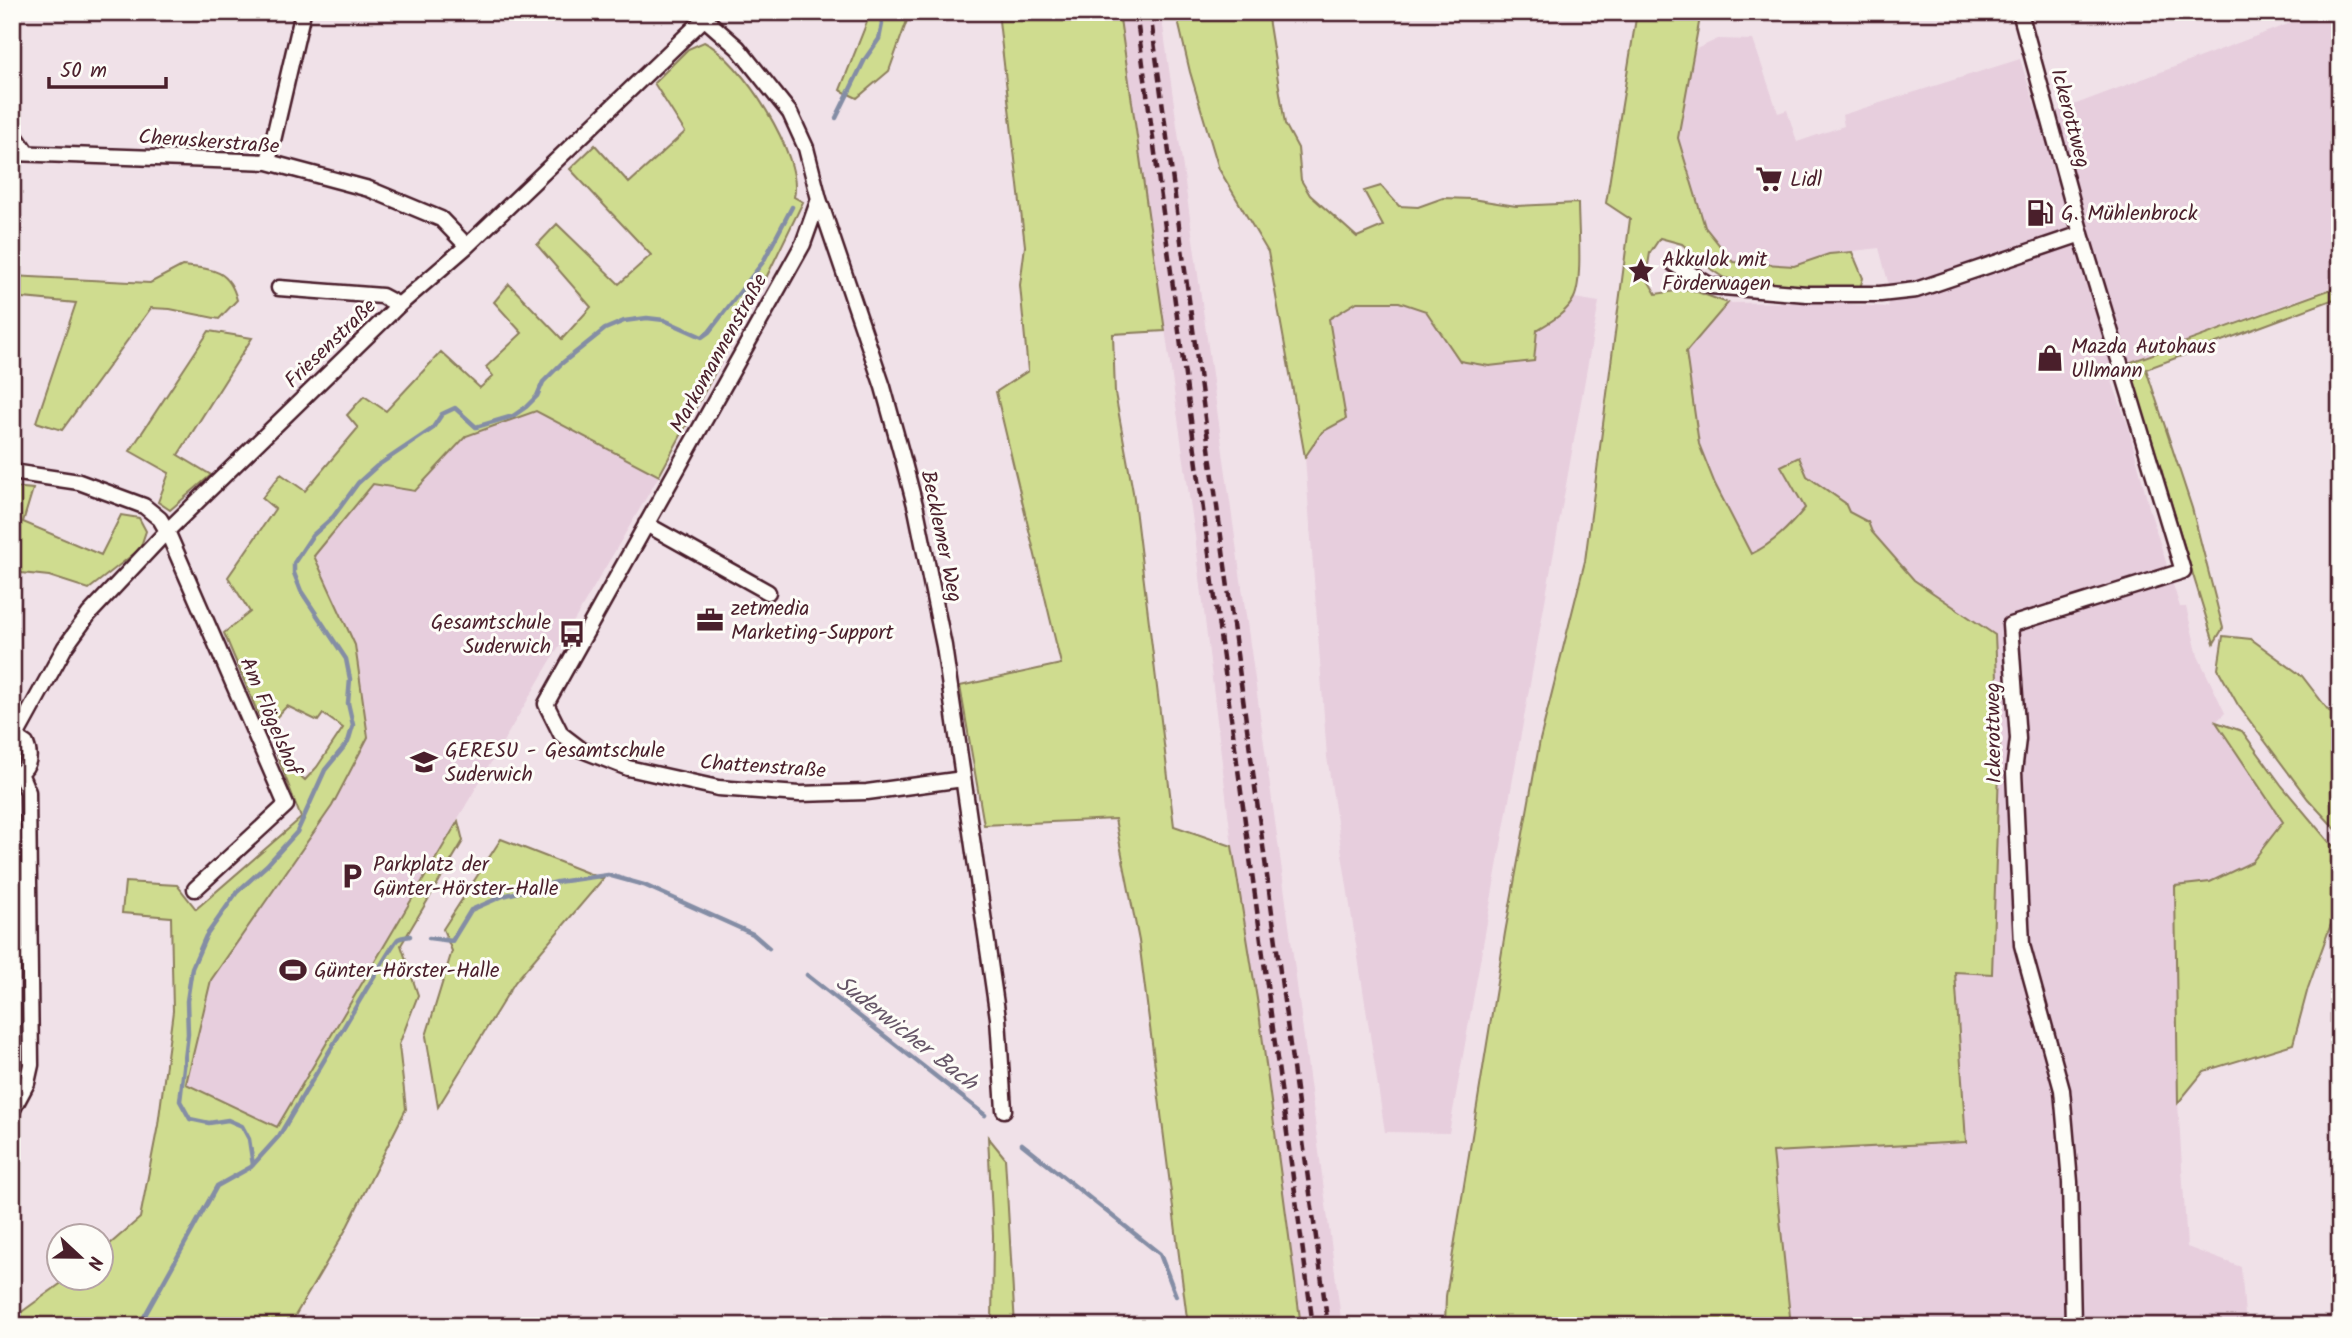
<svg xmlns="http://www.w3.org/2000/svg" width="2352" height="1338" font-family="Kalam,sans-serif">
<rect width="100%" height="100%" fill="#f0e1e8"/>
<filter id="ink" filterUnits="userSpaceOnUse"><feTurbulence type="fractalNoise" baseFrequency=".0143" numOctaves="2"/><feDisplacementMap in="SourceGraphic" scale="14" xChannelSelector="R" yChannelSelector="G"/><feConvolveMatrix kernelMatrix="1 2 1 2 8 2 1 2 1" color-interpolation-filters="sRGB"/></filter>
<g filter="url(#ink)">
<path fill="#e7cedd" d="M1119 12H1161L1281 864 1342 1326H1301L1258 1005 1232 846 1195 536Z
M2320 12H2330L2340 40V284L2108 370 2128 425 2150 511 2180 607H2186L2198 656 2225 713 2216 722 2283 822 2252 862 2210 882 2175 886 2178 1103 2187 1247 2241 1267 2246 1326H1791L1773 1152 1966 1142 1955 972 1992 973 1935 596 1906 572 1868 526 1849 512 1845 502 1807 476 1798 458 1781 466 1791 486 1806 508 1790 526 1768 546 1751 555 1715 484 1699 444 1686 351 1728 303 1820 302 1888 307 1891 293 1879 248 1829 254 1794 266 1733 262 1705 227 1678 138 1694 50 1718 39 1753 40 1778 113 1787 110 1797 142 1844 126 1842 115 2020 59 2039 118Z
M1574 298 1599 302 1449 1133 1385 1132 1327 757 1305 457 1322 432 1346 419 1329 319 1357 302H1399L1426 311 1460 361 1537 330 1559 316Z
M536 411 659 476 277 1127 186 1084 211 980 332 806 368 737 355 645 314 556 373 484 415 491 466 436Z"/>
<path fill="#cfdc8f" stroke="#8c7e5d" stroke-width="2" d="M871 12H910L889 71 857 98 840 90Z
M998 12H1119L1165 331 1113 334 1115 393 1133 492 1174 826 1232 846 1258 1005 1301 1326H1188L1139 941 1115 819 984 825 960 686 1061 664 996 392 1028 371 1020 285 1025 246Z
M1176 12H1267L1285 124 1298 148 1301 180 1310 195 1357 237 1383 226 1364 191 1381 186 1399 206 1418 207 1443 198 1472 199 1516 206 1578 203C1578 226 1583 279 1574 298 1567 313 1550 322 1537 330L1534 361 1489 366 1460 361 1426 311 1399 302H1357L1329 319 1346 419 1322 432 1305 457 1268 252 1219 169 1190 72Z
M1637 12H1701L1678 138 1705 227 1733 262 1794 266 1829 254 1852 252 1863 278 1860 288 1842 289 1730 282 1712 270 1682 244 1660 238 1650 253 1646 277 1656 294 1689 289 1728 303 1686 352 1699 444 1715 484 1751 554C1773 544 1790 526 1805 508L1781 466 1799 457 1807 476 1845 503 1849 512 1868 522 1872 532 1914 580 1995 635 2000 741 1992 974 1955 972 1966 1142 1773 1152 1791 1326H1445L1446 1296 1505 933 1540 740 1585 561 1630 219 1606 203Z
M704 42C741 59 804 157 794 197L803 202 767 276 659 476 536 411 466 436 415 491 373 484 314 556 355 645 368 737 332 806 211 980 186 1084 277 1127 458 821 463 841 401 945 418 995 399 1045 406 1109 345 1231 289 1326H12V1319L67 1279 102 1278V1251L140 1218 158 1125 173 1011 171 917 122 913 125 882 177 885 196 909 301 818 277 755 305 780 317 767 343 728 323 714 318 721 287 706 272 722 259 716 224 633 250 612 228 577 275 509 262 498 281 474 305 491 358 428 347 415 364 396 386 411 441 352 480 388 493 376 486 367 522 333 494 302 509 284 562 339 591 307 537 245 557 224 619 284 651 255 570 169 595 145 629 183 685 132 654 83 688 49Z
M182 266C210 269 229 268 237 300L219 319 170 309 151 308 62 430 36 422 76 303 12 297V276L150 283Z
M2340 286V297L2146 369 2192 508 2223 628 2214 643 2128 363Z
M209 331 252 338 178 455 211 475 170 510 158 502 169 473 130 451Z
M12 487 33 489 23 522 101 555 121 515 139 518 146 531 140 549 89 589 49 576 12 572Z
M2223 636 2251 639 2302 676 2329 711 2340 713V834L2308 799 2238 705 2218 669Z
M2216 722 2242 731 2282 786 2329 842 2340 852V899L2308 988 2293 1044 2204 1071 2178 1103 2175 886 2210 882 2252 862 2283 822Z
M501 839 603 879 515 982 438 1107 426 1036 452 951 443 929Z
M988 1137 1005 1158 1015 1326H992L993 1235Z"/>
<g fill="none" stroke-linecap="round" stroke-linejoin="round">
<path stroke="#848da5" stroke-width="4.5" d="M836 118 865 59 879 39 882 24 880 12
M429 938 452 941 471 910 503 896 557 882 608 875 644 885 673 898 753 934 769 948
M807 975 985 1115
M1022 1144 1160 1254 1176 1296
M253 1165 249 1139 242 1126 228 1120 209 1123 190 1119 180 1101 188 1034 187 1001 192 968 206 936 237 892 267 865 297 832 325 770 348 742 353 725 348 703 350 679 346 659 301 591 294 573V563L312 536 333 517 358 483 377 466 432 429 442 414 455 408 476 427 513 416 526 407 537 396 543 382 561 364 605 329 624 321 647 318 664 320 702 337 709 332 763 262 792 207
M139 1326 217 1186 251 1167 279 1136 373 978C377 972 395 941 398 939 402 937 406 937 410 936"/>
<defs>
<path id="minor" d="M2020 12 2081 234 2183 571 2010 625 2018 739 2014 772 2022 945 2062 1090 2070 1182 2073 1326
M705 19 738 48 790 113 806 148 819 199 883 387 904 463 916 509 944 646 998 1018 1004 1110
M12 131 27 153
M12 153 268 162 369 189 441 219 467 246
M268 162 303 12
M819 199 803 244 546 704 561 734 582 750 628 768 718 788 799 794 867 792 963 779
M1674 264 1711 286 1807 294H1880L1916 290 2081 234
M279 288 382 296 399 305
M12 472 79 482 144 506 160 519 167 531 286 805 195 889
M646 524 768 592
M12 735 26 744C32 758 28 770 14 776
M16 736 65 647 89 614 167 531 399 305 467 246 710 13
M12 955 29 957
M12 1111 27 1083 31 1065 28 792 20 773"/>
</defs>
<use href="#minor" stroke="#4a1f2b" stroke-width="19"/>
<use href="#minor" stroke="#fdfcf7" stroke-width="14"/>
<path stroke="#4a1f2b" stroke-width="4.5" stroke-dasharray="10 5" stroke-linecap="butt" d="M1136 12 1313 1326
M1150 12 1328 1326"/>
</g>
</g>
<defs>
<symbol id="supermarket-bare" viewBox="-9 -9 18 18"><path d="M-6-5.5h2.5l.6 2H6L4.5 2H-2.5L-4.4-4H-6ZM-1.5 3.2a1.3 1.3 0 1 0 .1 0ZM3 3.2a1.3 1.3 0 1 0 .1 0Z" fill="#4a1f2b" stroke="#fdfcf7" stroke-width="2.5" paint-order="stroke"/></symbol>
<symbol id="fuel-bare" viewBox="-9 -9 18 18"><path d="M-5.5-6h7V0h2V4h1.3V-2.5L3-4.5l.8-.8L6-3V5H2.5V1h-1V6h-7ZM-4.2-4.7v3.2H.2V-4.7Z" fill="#4a1f2b" stroke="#fdfcf7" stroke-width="2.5" paint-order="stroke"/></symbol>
<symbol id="sight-bare" viewBox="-9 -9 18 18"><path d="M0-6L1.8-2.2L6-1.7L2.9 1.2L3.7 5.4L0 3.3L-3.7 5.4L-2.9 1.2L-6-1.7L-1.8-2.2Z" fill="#4a1f2b" stroke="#fdfcf7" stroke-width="2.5" paint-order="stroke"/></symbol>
<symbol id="shop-bare" viewBox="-9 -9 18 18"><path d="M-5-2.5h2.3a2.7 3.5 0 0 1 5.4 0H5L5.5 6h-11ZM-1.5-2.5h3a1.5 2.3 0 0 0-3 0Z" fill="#4a1f2b" stroke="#fdfcf7" stroke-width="2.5" paint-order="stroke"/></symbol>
<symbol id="office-bare" viewBox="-9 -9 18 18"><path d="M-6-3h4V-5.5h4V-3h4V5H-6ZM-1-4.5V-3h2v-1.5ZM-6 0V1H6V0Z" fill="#4a1f2b" stroke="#fdfcf7" stroke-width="2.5" paint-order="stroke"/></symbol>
<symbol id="bus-bare" viewBox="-9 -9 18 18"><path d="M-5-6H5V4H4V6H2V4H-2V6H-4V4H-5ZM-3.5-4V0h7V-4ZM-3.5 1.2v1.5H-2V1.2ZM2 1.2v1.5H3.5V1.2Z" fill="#4a1f2b" stroke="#fdfcf7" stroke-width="2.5" paint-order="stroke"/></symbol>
<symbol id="school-bare" viewBox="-9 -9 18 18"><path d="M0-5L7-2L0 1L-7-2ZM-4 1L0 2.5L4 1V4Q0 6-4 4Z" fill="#4a1f2b" stroke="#fdfcf7" stroke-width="2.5" paint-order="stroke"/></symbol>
<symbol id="parking-bare" viewBox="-9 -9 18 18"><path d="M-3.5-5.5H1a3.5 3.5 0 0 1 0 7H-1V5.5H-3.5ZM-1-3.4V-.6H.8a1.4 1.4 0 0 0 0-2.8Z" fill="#4a1f2b" stroke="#fdfcf7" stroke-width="2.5" paint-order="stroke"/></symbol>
<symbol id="stadium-bare" viewBox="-9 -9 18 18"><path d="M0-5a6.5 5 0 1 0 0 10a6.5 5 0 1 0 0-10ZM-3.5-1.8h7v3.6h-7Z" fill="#4a1f2b" stroke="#fdfcf7" stroke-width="2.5" paint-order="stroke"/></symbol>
</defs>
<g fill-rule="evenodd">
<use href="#supermarket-bare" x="1750" y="160" width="38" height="38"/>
<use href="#fuel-bare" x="2021" y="194" width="38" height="38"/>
<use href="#sight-bare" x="1622" y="252" width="38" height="38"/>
<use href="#shop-bare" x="2031" y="339" width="38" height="38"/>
<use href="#office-bare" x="691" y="601" width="38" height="38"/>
<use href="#bus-bare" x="553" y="615" width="38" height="38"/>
<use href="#school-bare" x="405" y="743" width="38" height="38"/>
<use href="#parking-bare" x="333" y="857" width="38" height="38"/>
<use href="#stadium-bare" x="274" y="951" width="38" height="38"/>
</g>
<g text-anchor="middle" stroke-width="6" stroke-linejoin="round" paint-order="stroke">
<g font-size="21" fill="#4a1f2b" stroke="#fdfcf7">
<text transform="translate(2071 118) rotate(75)" y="7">Ickerottweg</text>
<text transform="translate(209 141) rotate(4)" y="7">Cheruskerstraße</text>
<text transform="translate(330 343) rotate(-44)" y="7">Friesenstraße</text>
<text transform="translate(718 353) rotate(-61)" y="7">Markomannenstraße</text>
<text transform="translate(942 536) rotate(78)" y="7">Becklemer Weg</text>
<text transform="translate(271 716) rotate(67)" y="7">Am Flögelshof</text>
<text transform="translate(1993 733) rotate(-91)" y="7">Ickerottweg</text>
<text transform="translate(763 766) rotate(4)" y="7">Chattenstraße</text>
</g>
<g font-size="21" fill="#4a1f2b" stroke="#fdfcf7" text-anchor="start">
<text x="1790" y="186">Lidl</text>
<text x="2061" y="220">G. Mühlenbrock</text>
<text x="1662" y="266">Akkulok mit<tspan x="1662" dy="24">Förderwagen</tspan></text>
<text x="2071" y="353">Mazda Autohaus<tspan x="2071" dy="24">Ullmann</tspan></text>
<text x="731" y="615">zetmedia<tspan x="731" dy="24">Marketing-Support</tspan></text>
<text x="551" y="629" text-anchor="end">Gesamtschule<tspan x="551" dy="24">Suderwich</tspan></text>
<text x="445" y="757">GERESU - Gesamtschule<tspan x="445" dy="24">Suderwich</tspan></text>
<text x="373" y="871">Parkplatz der<tspan x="373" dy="24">Günter-Hörster-Halle</tspan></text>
<text x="314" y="977">Günter-Hörster-Halle</text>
</g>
<g font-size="23" font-style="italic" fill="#675668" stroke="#fdfcf7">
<text transform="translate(907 1032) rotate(38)" y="8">Suderwicher Bach</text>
</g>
</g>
<rect width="2352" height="1338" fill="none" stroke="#fdfcf7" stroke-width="42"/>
<rect x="21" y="21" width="2310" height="1296" fill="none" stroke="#4a1f2b" stroke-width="2.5" filter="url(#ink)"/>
<g transform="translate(80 1257) rotate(112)"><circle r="33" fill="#fdfcf7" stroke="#b5a4a5" stroke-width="2"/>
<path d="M0-5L12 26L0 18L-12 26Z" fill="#4a1f2b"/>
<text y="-10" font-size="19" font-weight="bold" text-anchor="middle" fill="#4a1f2b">N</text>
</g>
<path d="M49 77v10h117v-10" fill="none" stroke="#4a1f2b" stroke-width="3.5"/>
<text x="60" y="77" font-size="21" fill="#4a1f2b" stroke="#fdfcf7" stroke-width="5" paint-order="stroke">50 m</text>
</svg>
